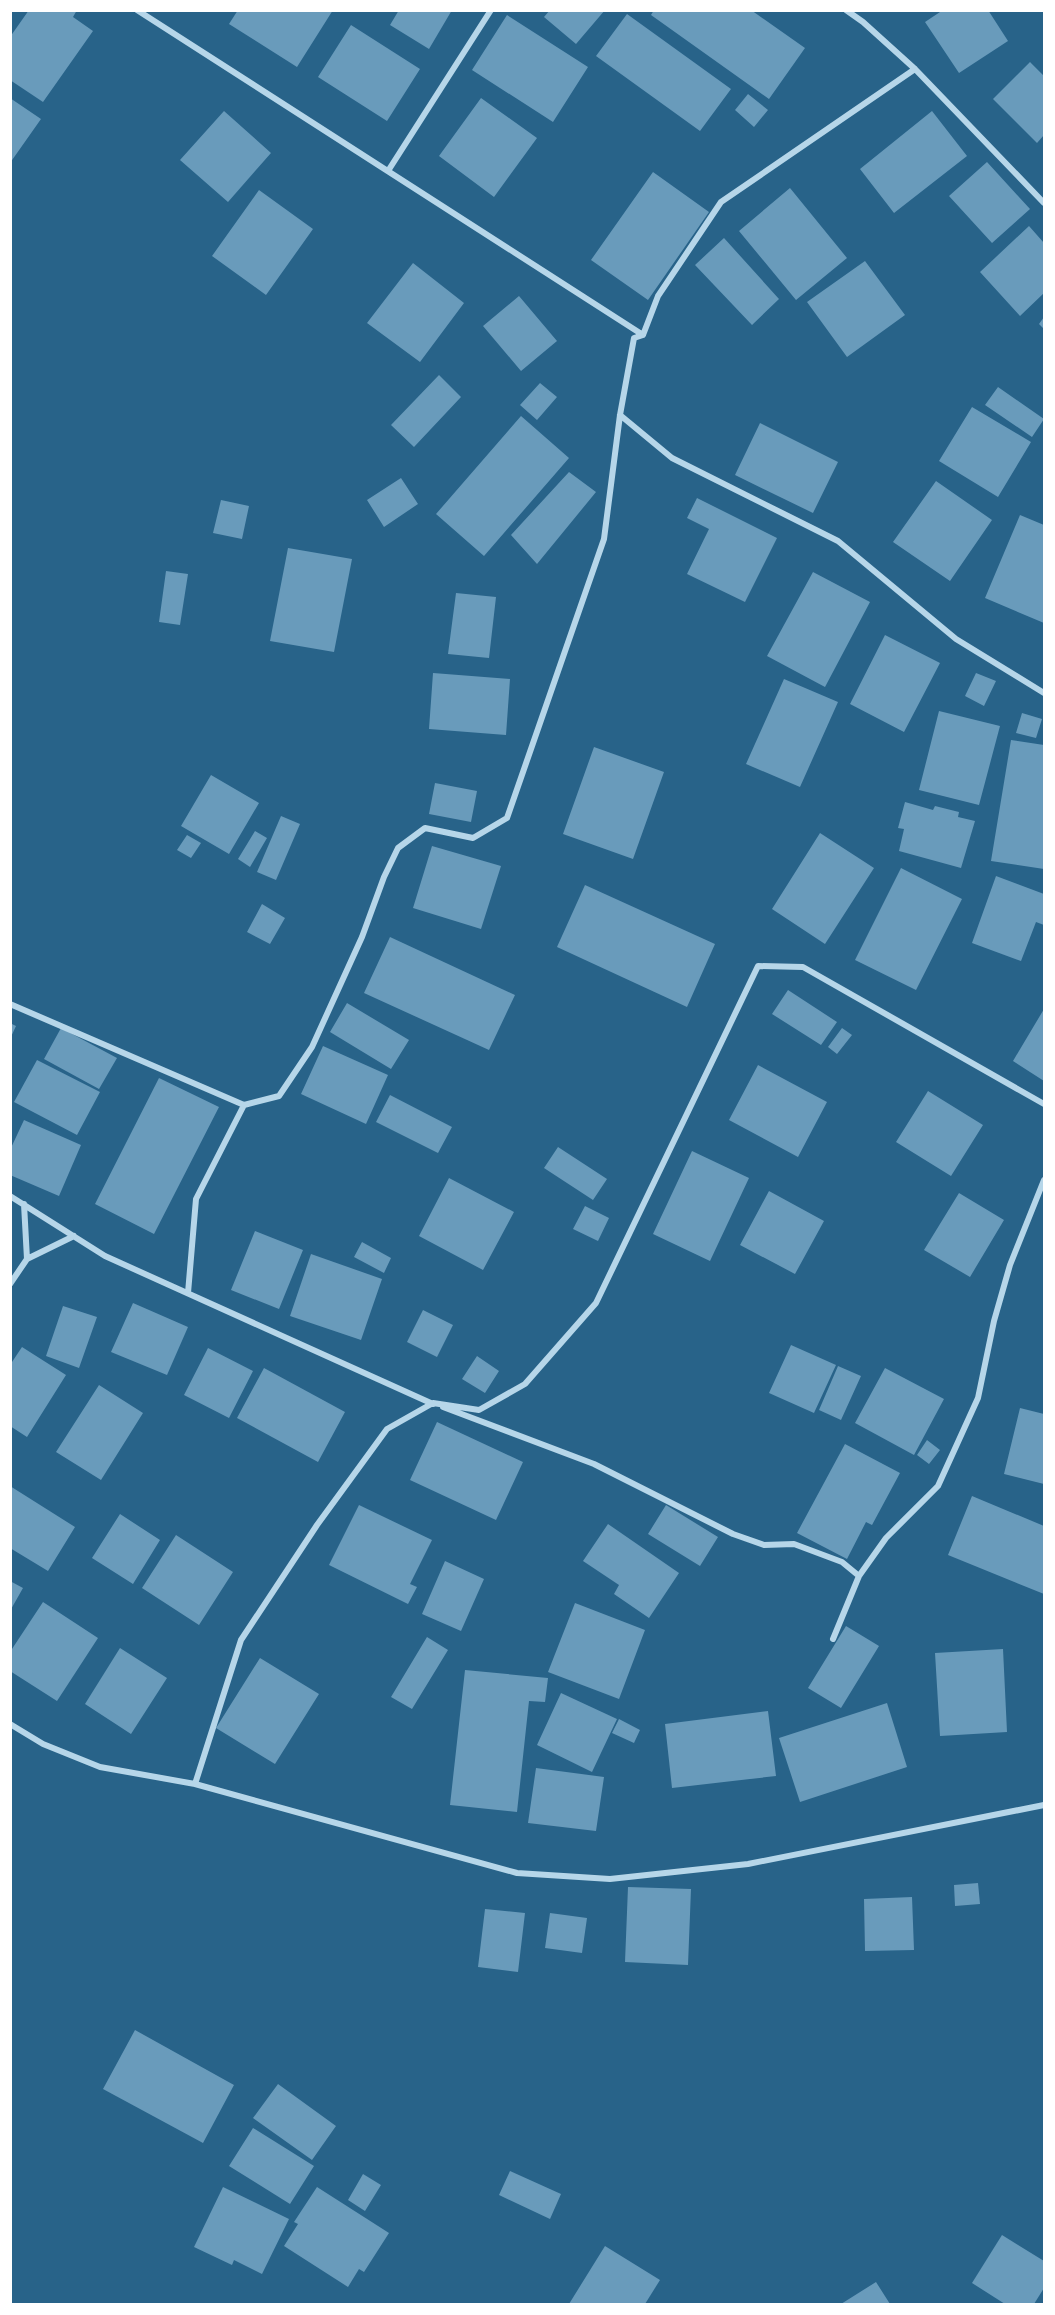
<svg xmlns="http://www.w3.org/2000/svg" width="1055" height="2315" font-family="'Archivo Narrow',sans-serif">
<rect width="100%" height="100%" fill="#286389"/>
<path fill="#699bbb" d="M29 10H77L73 17 93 31 43 102 10 80V37Z
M238 10H333L297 67 229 24Z
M399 10H452L429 49 390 25Z
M550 10H605L576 44 544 17Z
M654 10H751L805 48 769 99 651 15Z
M943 10H988L1008 41 959 73 925 22Z
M627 14 731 89 700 131 596 56Z
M507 15 588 67 553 122 472 70Z
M351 25 420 69 387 121 318 77Z
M1030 62 1044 76V135L1037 143 993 99Z
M748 94 768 110 754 127 735 110Z
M10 98 41 119 10 163Z
M481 98 537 138 494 197 439 156Z
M224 111 271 153 228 202 180 160Z
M932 111 967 156 894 213 860 169Z
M987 162 1030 209 992 243 949 196Z
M653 172 709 212 648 300 591 260Z
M790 188 847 258 796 300 739 231Z
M259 190 313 229 266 295 212 256Z
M1029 226 1044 243V293L1020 316 980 272Z
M724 238 779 299 752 325 695 265Z
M865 261 905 315 847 357 807 302Z
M413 263 464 303 420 362 367 323Z
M519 296 557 341 521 371 483 326Z
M1044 317V329L1039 324Z
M439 375 461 397 414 447 391 425Z
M540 383 557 397 537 420 520 405Z
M998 387 1044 419 1032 437 985 405Z
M972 407 1031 442 998 497 939 461Z
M521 416 569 458 484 556 436 514Z
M760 423 838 462 813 513 735 475Z
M569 472 596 492 537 564 511 535Z
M401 478 418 504 384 527 367 500Z
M936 481 992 520 950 581 893 542Z
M697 498 777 538 745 602 687 574 709 529 687 518Z
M221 500 249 506 242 539 213 533Z
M1020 515 1044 525V623L985 598Z
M288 548 352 559 334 652 270 641Z
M166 571 188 574 180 625 159 622Z
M813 572 870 602 825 687 767 656Z
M456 593 496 597 489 658 448 654Z
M885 635 940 663 904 732 850 704Z
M433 673 510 679 506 735 429 729Z
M976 673 996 681 984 706 965 696Z
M784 679 838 702 800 787 746 764Z
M939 711 1000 726 979 805 919 790Z
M1022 713 1042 719 1036 738 1016 733Z
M1011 740 1044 745V869L991 861Z
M594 747 664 772 633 859 563 834Z
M211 775 259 803 229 854 181 826Z
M435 783 477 791 471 822 429 814Z
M905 802 933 810 935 806 959 812 958 817 975 821 961 868 899 851 904 829 898 828Z
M281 816 300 824 276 880 257 872Z
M255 831 267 838 250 867 238 859Z
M820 833 874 868 825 944 772 909Z
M187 835 201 843 191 858 177 850Z
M432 846 501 866 481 929 413 908Z
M901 868 962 899 916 990 855 960Z
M996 876 1044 894V925L1036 922 1021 961 972 943Z
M585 885 715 944 687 1007 557 947Z
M262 904 285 918 270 944 247 932Z
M390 937 515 995 489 1050 364 993Z
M788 990 837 1022 821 1045 772 1014Z
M347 1003 409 1040 391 1069 330 1032Z
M1044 1009V1081L1013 1061Z
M10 1023 16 1026 10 1039Z
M61 1028 117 1058 99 1089 44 1059Z
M842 1028 852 1035 837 1054 828 1047Z
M323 1046 388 1075 366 1124 301 1094Z
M37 1060 100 1092 77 1135 14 1102Z
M758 1065 827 1102 798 1157 729 1120Z
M159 1078 219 1107 154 1234 95 1204Z
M928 1091 983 1125 951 1176 896 1142Z
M390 1095 452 1127 438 1153 376 1122Z
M24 1120 81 1145 59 1196 10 1175V1150Z
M558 1147 607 1179 593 1200 544 1168Z
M692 1151 749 1178 710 1261 653 1234Z
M449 1178 514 1212 483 1270 419 1236Z
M769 1191 824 1221 795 1274 740 1245Z
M959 1193 1004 1220 970 1277 924 1250Z
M585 1206 609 1218 598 1241 573 1229Z
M255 1231 303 1250 279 1309 231 1290Z
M362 1242 391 1258 384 1273 354 1257Z
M311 1254 382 1279 361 1340 290 1316Z
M133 1303 188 1327 167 1375 111 1352Z
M63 1306 97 1317 79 1368 46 1356Z
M423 1310 453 1325 437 1357 407 1342Z
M791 1345 836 1365 814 1413 769 1393Z
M22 1347 66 1375 27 1437 10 1426V1365Z
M208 1348 253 1371 229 1418 184 1395Z
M477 1356 499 1371 485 1393 462 1379Z
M838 1366 861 1376 841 1420 819 1410Z
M264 1368 345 1412 318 1462 237 1418Z
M885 1368 944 1399 914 1455 855 1423Z
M99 1385 143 1413 101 1480 56 1452Z
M1020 1408 1044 1414V1484L1004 1474Z
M437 1422 523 1462 496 1520 410 1480Z
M927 1440 940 1450 929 1464 917 1455Z
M845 1444 900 1473 872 1525 866 1522 847 1559 797 1533Z
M10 1486 75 1527 48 1571 10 1548Z
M972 1496 1044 1526V1594L948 1555Z
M359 1505 432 1540 410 1584 417 1587 408 1604 329 1565Z
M666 1505 718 1537 700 1566 648 1534Z
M120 1514 160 1540 133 1584 92 1558Z
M608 1524 679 1573 649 1618 614 1594 619 1585 583 1561Z
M176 1535 233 1572 199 1625 142 1588Z
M445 1561 484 1579 461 1631 422 1614Z
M10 1581 23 1588 10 1611Z
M43 1602 98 1638 57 1701 10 1671V1652Z
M575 1603 645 1630 619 1699 548 1672Z
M846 1626 879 1646 841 1708 808 1688Z
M427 1637 448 1650 412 1709 391 1697Z
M120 1648 167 1678 131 1734 85 1704Z
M1003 1649 1007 1732 940 1736 935 1653Z
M260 1658 319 1694 275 1764 216 1728Z
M465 1670 548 1678 545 1702 529 1701 517 1812 450 1805Z
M561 1693 617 1719 592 1772 537 1745Z
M887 1703 907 1767 800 1802 779 1738Z
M768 1711 776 1776 672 1788 665 1724Z
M619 1719 640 1730 634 1743 612 1733Z
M536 1768 604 1777 596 1831 528 1823Z
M978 1883 980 1904 955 1906 954 1885Z
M628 1887 691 1889 688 1965 625 1962Z
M912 1897 914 1950 865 1951 864 1899Z
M485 1909 525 1913 518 1972 478 1967Z
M550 1913 587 1918 582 1953 545 1948Z
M135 2030 234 2085 203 2143 103 2089Z
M278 2084 336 2126 312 2160 253 2118Z
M253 2128 314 2166 290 2204 229 2166Z
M510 2171 561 2194 550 2219 499 2195Z
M363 2174 381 2185 365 2211 348 2200Z
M223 2187 289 2219 262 2274 234 2260 232 2265 194 2247Z
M317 2187 389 2233 364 2272 359 2269 348 2287 284 2246 298 2224 294 2222Z
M1002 2235 1044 2261V2288L1034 2304H1005L972 2283Z
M605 2246 660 2280 645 2304H569Z
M876 2282 890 2304H841Z"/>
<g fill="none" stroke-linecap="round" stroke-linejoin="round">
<path stroke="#b6d6e9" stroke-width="6" d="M137 10 643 335 634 338 620 415 604 539 507 818 473 838 425 828 398 848 384 877 362 937 312 1047 279 1096 244 1105 196 1199 188 1293
M846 10 863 22 915 69 1044 203
M388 171 491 10
M643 335 658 296 721 202 915 69
M620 415 672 458 838 541 956 639 1044 693
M10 1004 244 1105
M10 1196 105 1256 433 1404
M24 1204 27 1259
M10 1284 27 1259 74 1236
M443 1407 594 1464 733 1534 764 1545 794 1544 842 1562 859 1576
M833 1639 859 1576 886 1538 938 1486 978 1398 994 1321 1010 1265 1044 1180
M10 1724 43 1744 100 1767 195 1784 517 1873 610 1879 748 1864 1044 1805
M195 1784 241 1640 317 1525 387 1429 433 1403 479 1410 525 1384 596 1303 758 966 803 967 1044 1104"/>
</g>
<rect width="1055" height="2315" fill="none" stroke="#ffffff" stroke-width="24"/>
</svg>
